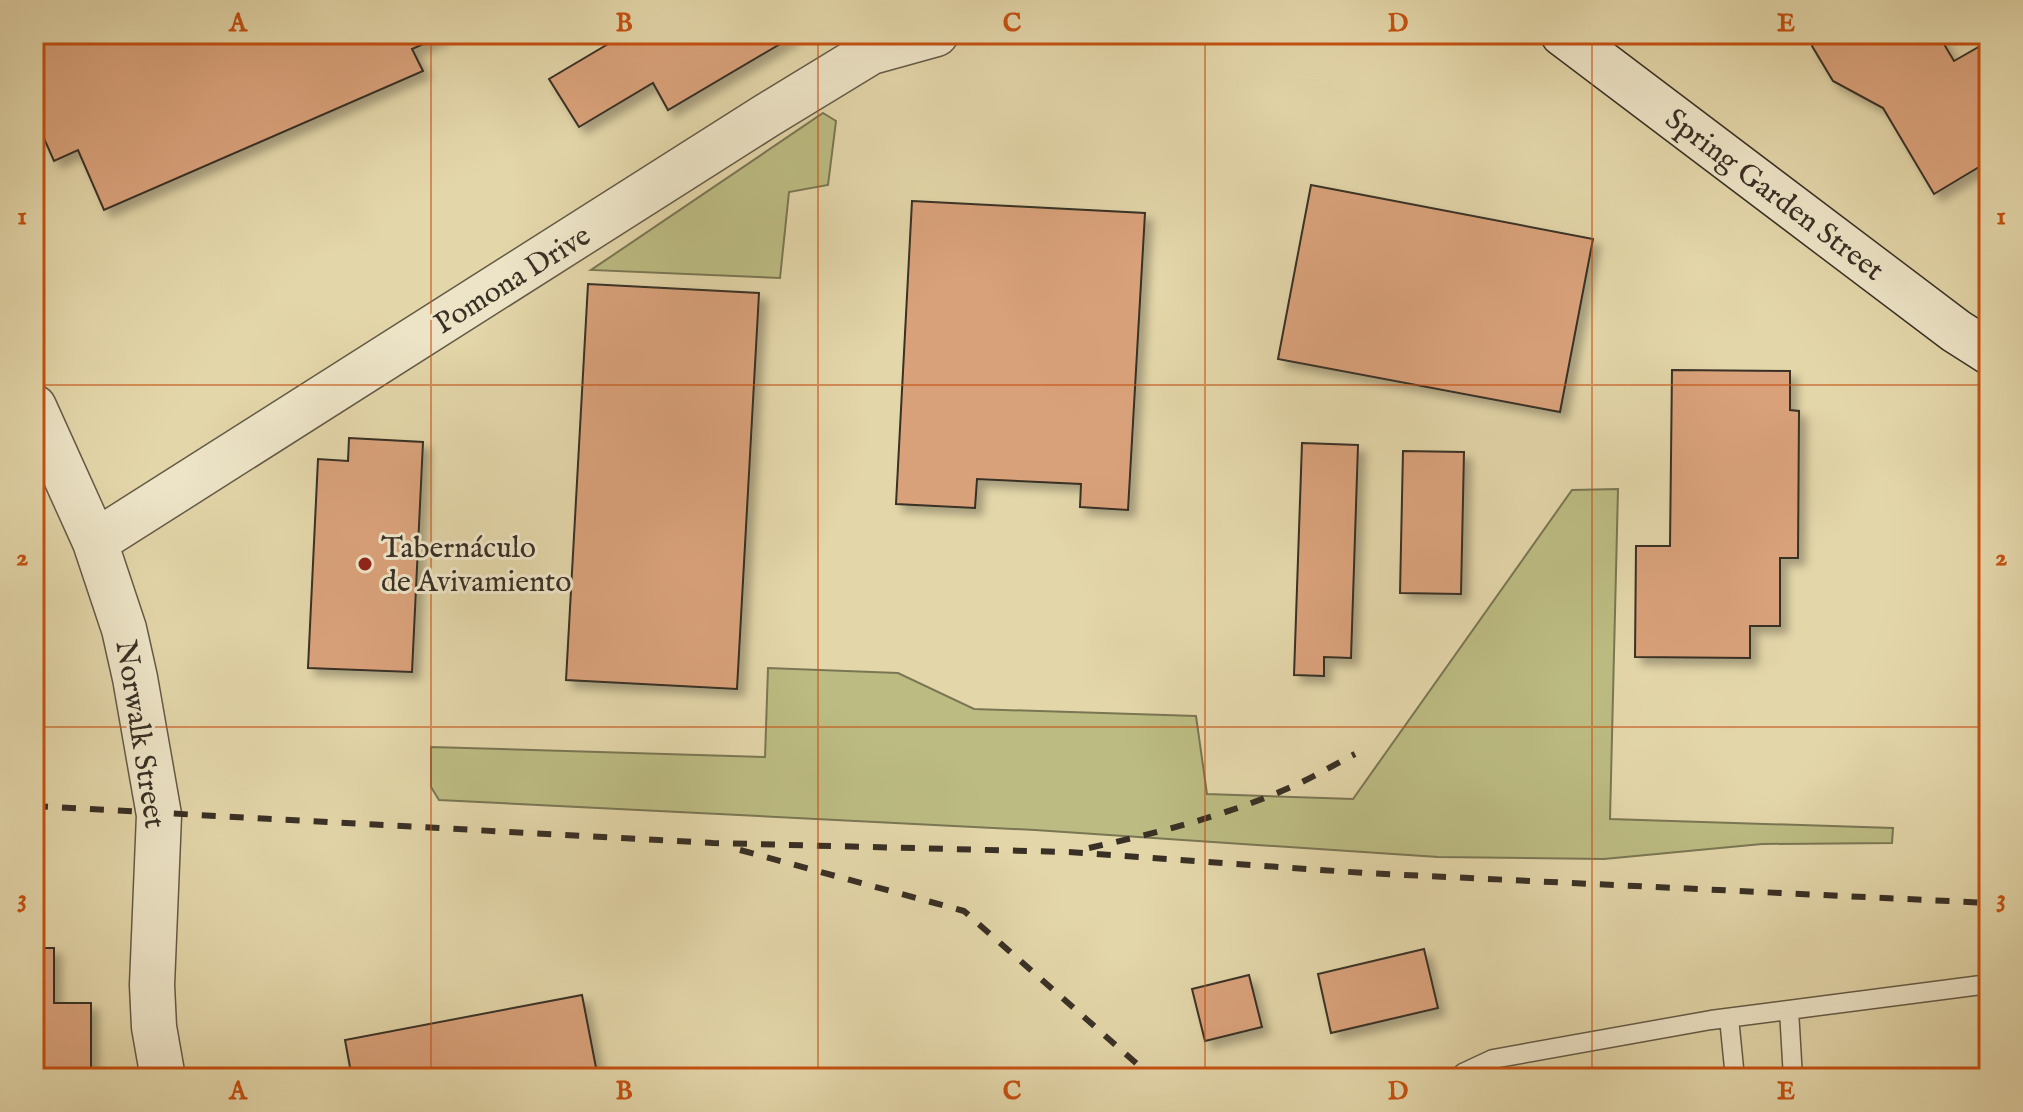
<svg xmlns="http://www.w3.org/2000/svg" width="2023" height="1112" font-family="'IM FELL English',serif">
<defs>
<filter id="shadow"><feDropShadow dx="7" dy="7" stdDeviation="4" flood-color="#0004"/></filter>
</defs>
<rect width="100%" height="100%" fill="#e3d6a9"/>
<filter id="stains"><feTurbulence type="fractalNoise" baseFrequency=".0025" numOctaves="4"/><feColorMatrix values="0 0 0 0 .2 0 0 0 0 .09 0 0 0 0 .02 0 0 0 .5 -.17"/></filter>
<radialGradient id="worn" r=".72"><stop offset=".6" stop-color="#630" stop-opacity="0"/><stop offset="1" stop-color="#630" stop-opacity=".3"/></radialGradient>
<path fill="#bcbc82" stroke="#7a7654" stroke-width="2" d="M823 113 836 121 828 185 789 192 780 278 591 270Z
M1618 489 1610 819 1893 828 1892 843 1762 844 1604 859 1438 857 1035 830 439 800 431 787V747L765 757 768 668 898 673 974 709 1196 716 1207 794 1353 799 1572 490Z"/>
<path fill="#d9a17a" stroke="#393025" stroke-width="2" filter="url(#shadow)" d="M34 34H446L412 49 423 71 104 210 78 150 54 161 34 116Z
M625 34H791L792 37 668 110 653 83 579 127 549 79Z
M1815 34H1938L1954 61 1989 41V161L1934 194 1883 108 1833 81 1812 46Z
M1311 185 1593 239 1560 412 1278 359Z
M912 201 1145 213 1128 510 1080 507 1081 484 977 479 975 508 896 504Z
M588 284 759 293 737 689 566 680Z
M1672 370 1790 371V410L1799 411 1798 558H1780V626H1750V658L1635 657 1636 546H1670Z
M349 438 423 442 412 672 308 668 318 459 348 461Z
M1302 443 1358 445 1351 658 1324 657V676L1294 675Z
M1403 451 1464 452 1461 594 1400 593Z
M34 948H54V1003H91V1078H34Z
M1424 949 1438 1008 1331 1033 1318 974Z
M1249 975 1262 1027 1205 1041 1192 989Z
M582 995 598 1078H352L345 1040Z"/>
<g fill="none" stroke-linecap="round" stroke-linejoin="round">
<defs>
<path id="service" d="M1789 1010 1793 1078
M1729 1018 1735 1078
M1460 1078 1463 1073 1493 1059 1711 1020 1989 984"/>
<path id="tertiary" d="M34 407 95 542 124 629 135 678 159 815 152 985 154 1027 163 1078
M95 542 766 116 871 52 936 34"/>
<path id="secondary" d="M1563 34 1956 331 1989 352"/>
</defs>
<use href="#service" stroke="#645a46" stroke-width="21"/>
<use href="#tertiary" stroke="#645a46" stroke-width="47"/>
<use href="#secondary" stroke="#393025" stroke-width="47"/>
<use href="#service" stroke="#ede4c7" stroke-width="18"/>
<use href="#tertiary" stroke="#ede4c7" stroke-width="44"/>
<use href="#secondary" stroke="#ede4c7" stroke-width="44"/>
<path stroke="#393025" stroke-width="6" stroke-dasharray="14 14" stroke-linecap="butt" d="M34 806 713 843 1069 852 1364 873 1989 903
M1089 848C1161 832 1233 814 1300 783 1319 774 1337 763 1355 754
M740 850 964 911 1153 1078"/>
</g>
<path fill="none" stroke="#c55111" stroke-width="2" stroke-opacity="0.55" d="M431 34V1078M818 34V1078M1205 34V1078M1592 34V1078M34 385H1989M34 727H1989"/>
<circle fill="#8f2418" stroke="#ede4c7" stroke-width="3" cx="365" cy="564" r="8"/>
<g text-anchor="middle" stroke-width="6" stroke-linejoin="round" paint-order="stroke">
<g font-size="30" fill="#393025" stroke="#ede4c7">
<text transform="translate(1775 194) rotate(37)" y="10">Spring Garden Street</text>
<text transform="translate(512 279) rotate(-32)" y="10">Pomona Drive</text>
<text transform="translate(141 734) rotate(81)" y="10">Norwalk Street</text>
</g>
<g font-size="30" fill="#393025" stroke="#ede4c7" text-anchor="start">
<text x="381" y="557">Tabernáculo<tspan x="381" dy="34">de Avivamiento</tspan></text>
</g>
</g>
<rect width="2023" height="1112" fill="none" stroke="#e3d6a9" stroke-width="88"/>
<rect x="44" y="44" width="1935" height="1024" fill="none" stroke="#c55111" stroke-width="3"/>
<g font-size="26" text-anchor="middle" font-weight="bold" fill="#c55111">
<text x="238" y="31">A</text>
<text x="624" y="31">B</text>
<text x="1012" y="31">C</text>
<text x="1398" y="31">D</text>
<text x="1786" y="31">E</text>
<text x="22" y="224">1</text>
<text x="2001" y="224">1</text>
<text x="22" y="565">2</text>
<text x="2001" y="565">2</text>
<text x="22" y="906">3</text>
<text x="2001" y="906">3</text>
<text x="238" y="1099">A</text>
<text x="624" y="1099">B</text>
<text x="1012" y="1099">C</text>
<text x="1398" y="1099">D</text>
<text x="1786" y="1099">E</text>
</g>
<rect width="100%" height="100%" filter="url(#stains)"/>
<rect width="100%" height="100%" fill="url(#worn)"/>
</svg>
